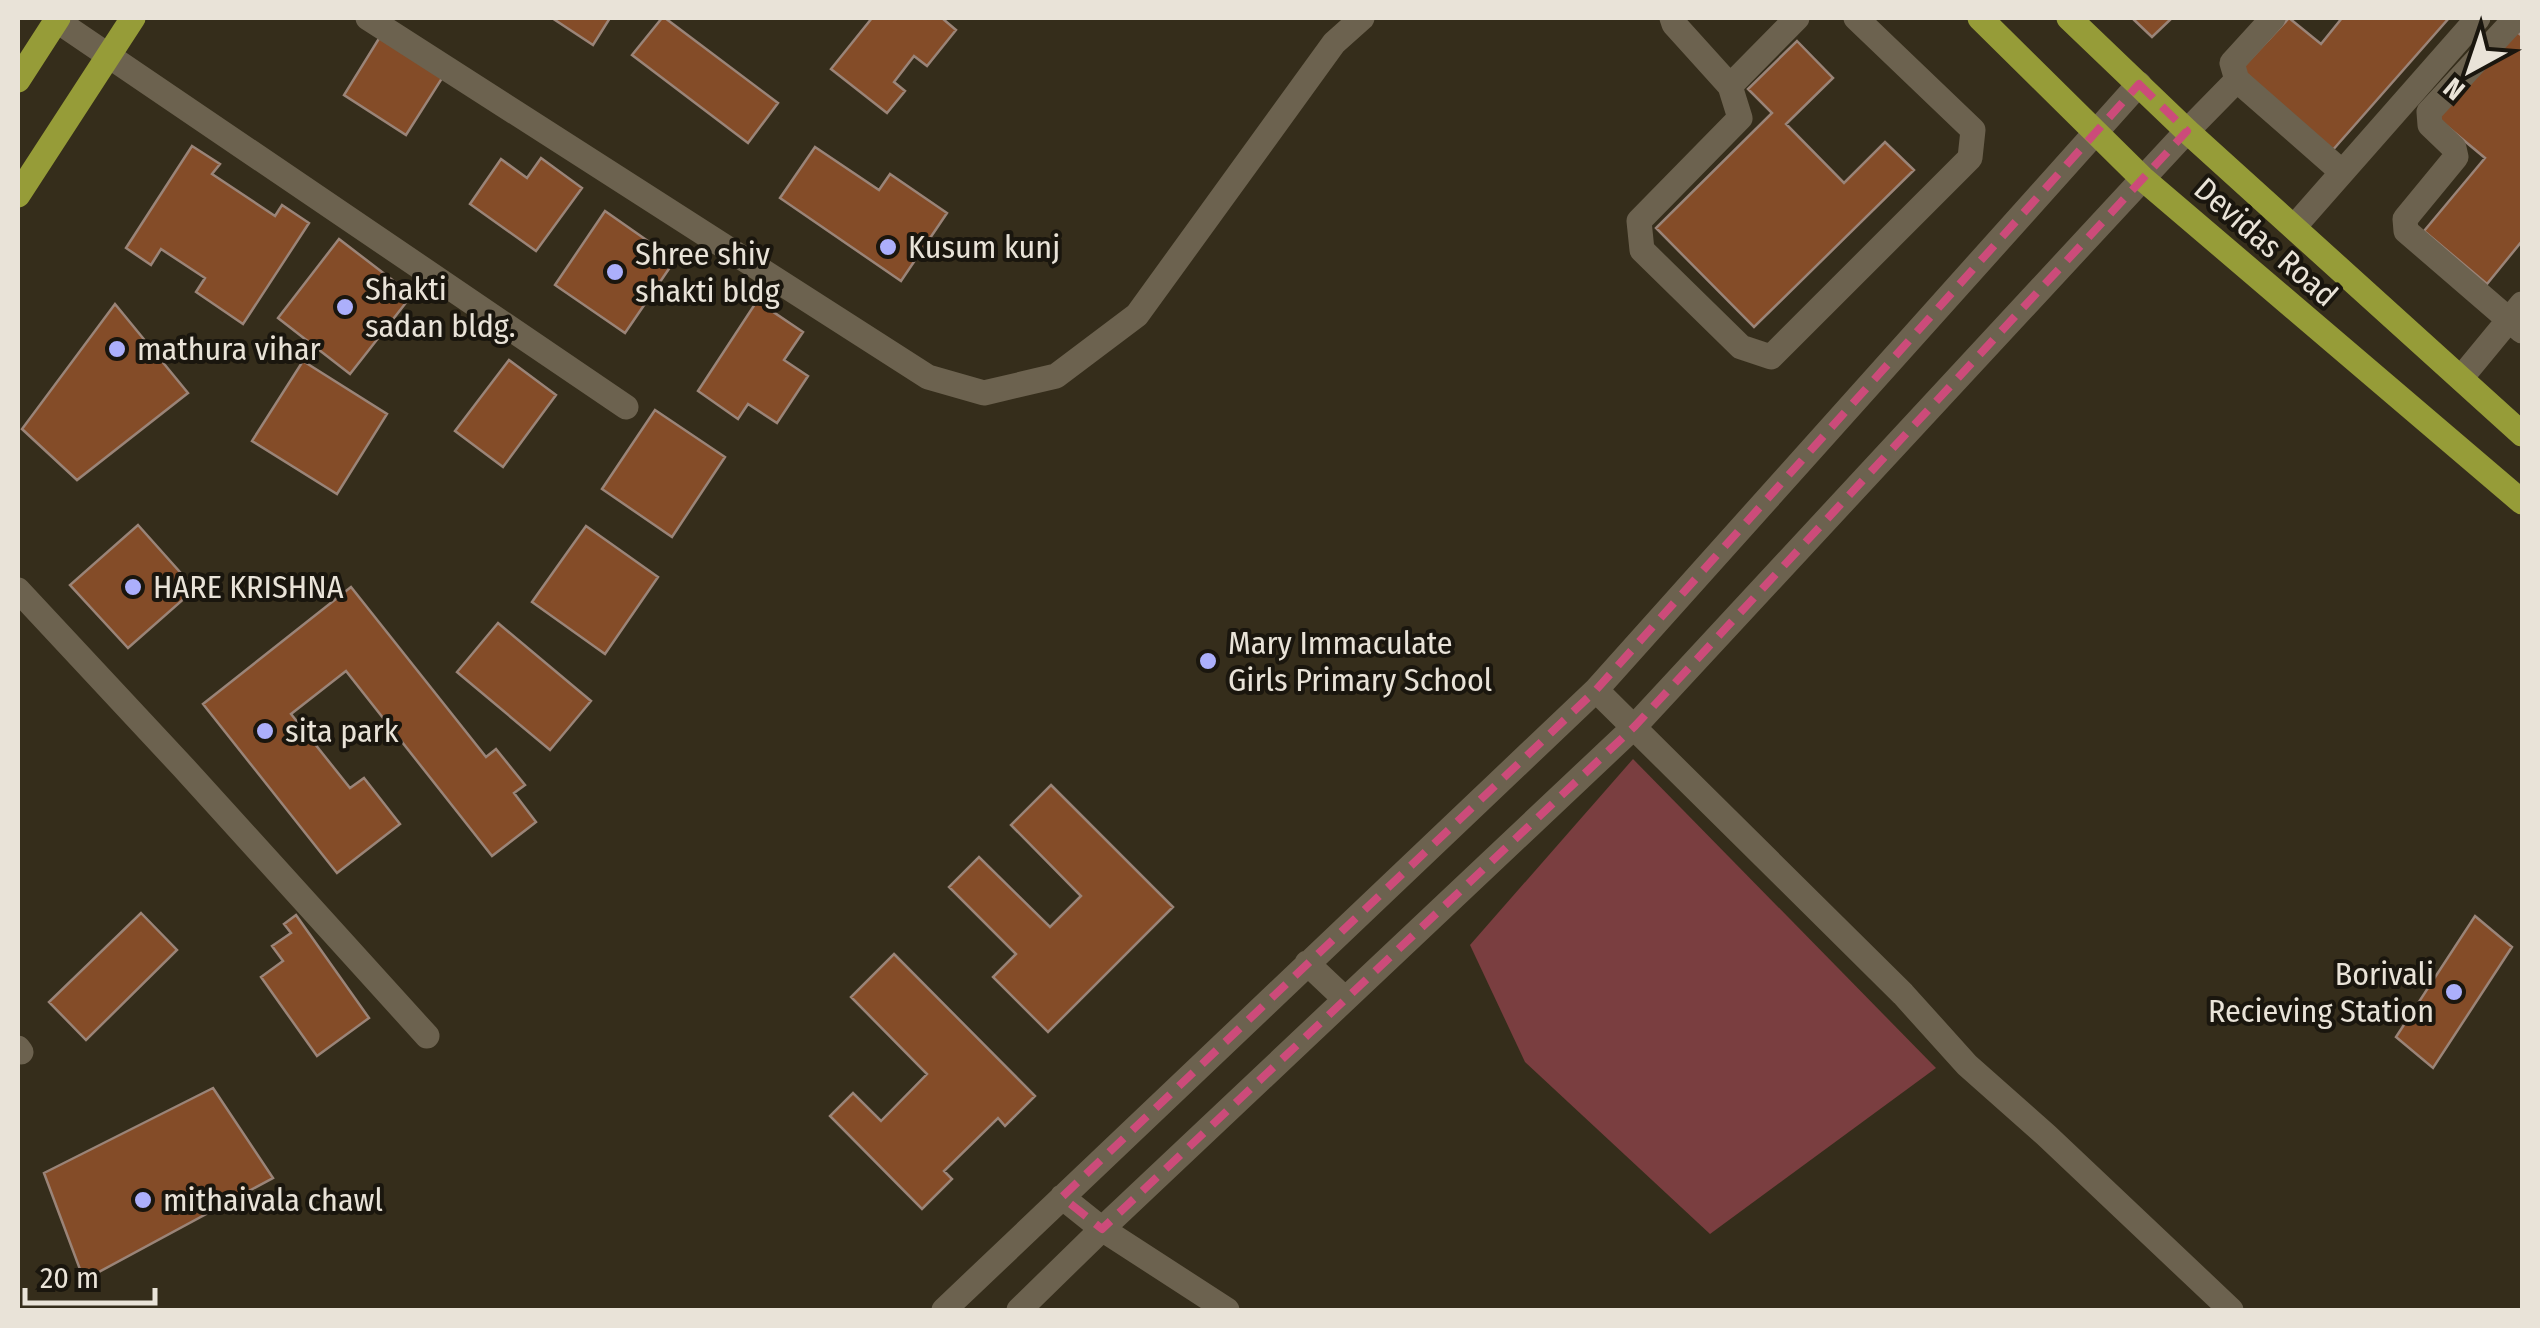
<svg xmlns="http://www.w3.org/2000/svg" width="2540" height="1328" font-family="'Fira Sans Condensed',sans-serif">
<rect width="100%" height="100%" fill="#352d1b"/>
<path fill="#7a3e40" d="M1633 759 1936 1068 1710 1234 1525 1062 1470 945Z"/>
<path fill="#844c28" stroke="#9a8478" stroke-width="2.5" d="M552 18H610L593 45Z
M662 18H665L778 103 748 143 632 55Z
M872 18H944L943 19 956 30 927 66 914 56 894 82 905 91 887 113 831 69Z
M2132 18H2172L2152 37Z
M2289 18 2321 44 2342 18H2449L2331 152 2241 69Z
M2513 28 2522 36V241L2487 284 2424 231 2485 158 2437 118Z
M383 32 446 72 406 135 344 95Z
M1797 41 1833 78 1786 124 1844 183 1885 142 1914 170 1754 327 1656 228 1772 113 1748 89Z
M192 146 220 164 212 174 275 216 282 205 309 223 243 324 196 292 205 278 161 249 151 265 126 248Z
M815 147 879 190 890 174 947 213 901 281 780 198Z
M541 158 582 188 536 251 470 204 501 159 527 178Z
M605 211 675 260 625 333 555 285Z
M339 239 412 295 350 374 278 318Z
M757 301 803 332 784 360 808 376 777 423 748 404 738 419 698 391Z
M115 304 188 393 77 480 22 429Z
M509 360 556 395 503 467 455 431Z
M303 361 387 414 337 494 252 441Z
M655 410 725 457 672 537 602 489Z
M138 525 195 589 128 648 70 585Z
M138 525 195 589 128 648 70 585Z
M586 526 658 577 605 654 532 602Z
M351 587 486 757 496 749 525 785 514 793 536 822 492 856 346 671 291 714 350 788 364 778 400 824 337 873 203 704Z
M351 587 486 757 496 749 525 785 514 793 536 822 492 856 346 671 291 714 350 788 364 778 400 824 337 873 203 704Z
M498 623 591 701 550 750 457 672Z
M1051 785 1173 907 1048 1032 993 977 1016 954 949 887 979 857 1050 927 1081 896 1011 825Z
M141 913 177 950 86 1040 49 1002Z
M296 915 369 1018 317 1056 261 977 283 961 272 946 291 933 284 924Z
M2475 916 2512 947 2433 1068 2396 1037Z
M894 954 1035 1096 1005 1126 998 1118 944 1171 952 1179 922 1209 830 1116 853 1093 881 1121 927 1074 851 997Z
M213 1088 273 1178 84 1280 44 1173Z"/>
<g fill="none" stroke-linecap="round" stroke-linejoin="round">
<path stroke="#6c624f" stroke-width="25" d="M368 18 928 377 984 393 1056 376 1137 315 1334 43 1362 18
M1672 18 1674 24 1730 86 1740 118 1639 221 1642 250 1741 347 1771 357 1970 158 1973 130 1856 18
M2516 18 2429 112 2430 125 2454 148 2456 157 2405 219 2406 231 2522 331
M56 20 626 407
M2237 80 2342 172
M1730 86 1797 18
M2294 227 2478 18
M2461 378 2522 304
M18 590 184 768 427 1036
M1596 690 1903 994 1967 1065 2046 1135 2231 1310
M1307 963 1345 999
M18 1048 21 1052
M1062 1197 1102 1229 1227 1310
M944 1310 1596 690 2139 84
M1019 1310 1102 1229 1635 726 2187 131 2237 80 2232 63 2273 18"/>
<path stroke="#969c38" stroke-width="25" d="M1980 18 2142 178 2522 502
M2069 18 2187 131 2522 434
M18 80 58 18
M18 195 133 18"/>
</g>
<path fill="none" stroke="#cc4b7a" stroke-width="8" stroke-dasharray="20 12" stroke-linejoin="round" d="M2139 84 2187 131 1635 726 1102 1229 1062 1197 1596 690Z"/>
<g fill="#acaffb" stroke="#1a160e" stroke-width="4">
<circle cx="888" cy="247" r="10"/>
<circle cx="615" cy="272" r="10"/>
<circle cx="345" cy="307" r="10"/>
<circle cx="117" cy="349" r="10"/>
<circle cx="133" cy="587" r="10"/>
<circle cx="1208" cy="661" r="10"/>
<circle cx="265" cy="731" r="10"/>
<circle cx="2454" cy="992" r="10"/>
<circle cx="143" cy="1200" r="10"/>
</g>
<g text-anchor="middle" stroke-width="8" stroke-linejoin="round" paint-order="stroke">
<g font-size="32" fill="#e9e3d8" stroke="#1a160e">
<text transform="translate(2266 242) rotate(41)" y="11">Devidas Road</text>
</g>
<g font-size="32" fill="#e9e3d8" stroke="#1a160e" text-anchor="start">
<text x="908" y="258">Kusum kunj</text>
<text x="635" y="265">Shree shiv<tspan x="635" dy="37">shakti bldg</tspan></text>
<text x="365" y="300">Shakti<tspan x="365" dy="37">sadan bldg.</tspan></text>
<text x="137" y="360">mathura vihar</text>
<text x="153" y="598">HARE KRISHNA</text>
<text x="1228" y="654">Mary Immaculate<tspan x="1228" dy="37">Girls Primary School</tspan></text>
<text x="285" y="742">sita park</text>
<text x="2434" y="985" text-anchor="end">Borivali<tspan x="2434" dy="37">Recieving Station</tspan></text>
<text x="163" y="1211">mithaivala chawl</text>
</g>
</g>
<rect width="2540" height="1328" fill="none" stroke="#e9e3d8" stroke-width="40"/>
<g transform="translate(2470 70) rotate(220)" stroke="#1a160e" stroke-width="8" paint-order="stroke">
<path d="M0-8L18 38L0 25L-18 38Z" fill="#e9e3d8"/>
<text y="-15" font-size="28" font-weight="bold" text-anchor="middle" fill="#e9e3d8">N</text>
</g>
<path d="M25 1288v15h130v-15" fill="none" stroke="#e9e3d8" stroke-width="5"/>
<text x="40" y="1288" font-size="30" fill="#e9e3d8" stroke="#1a160e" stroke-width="8" paint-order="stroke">20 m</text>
</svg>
